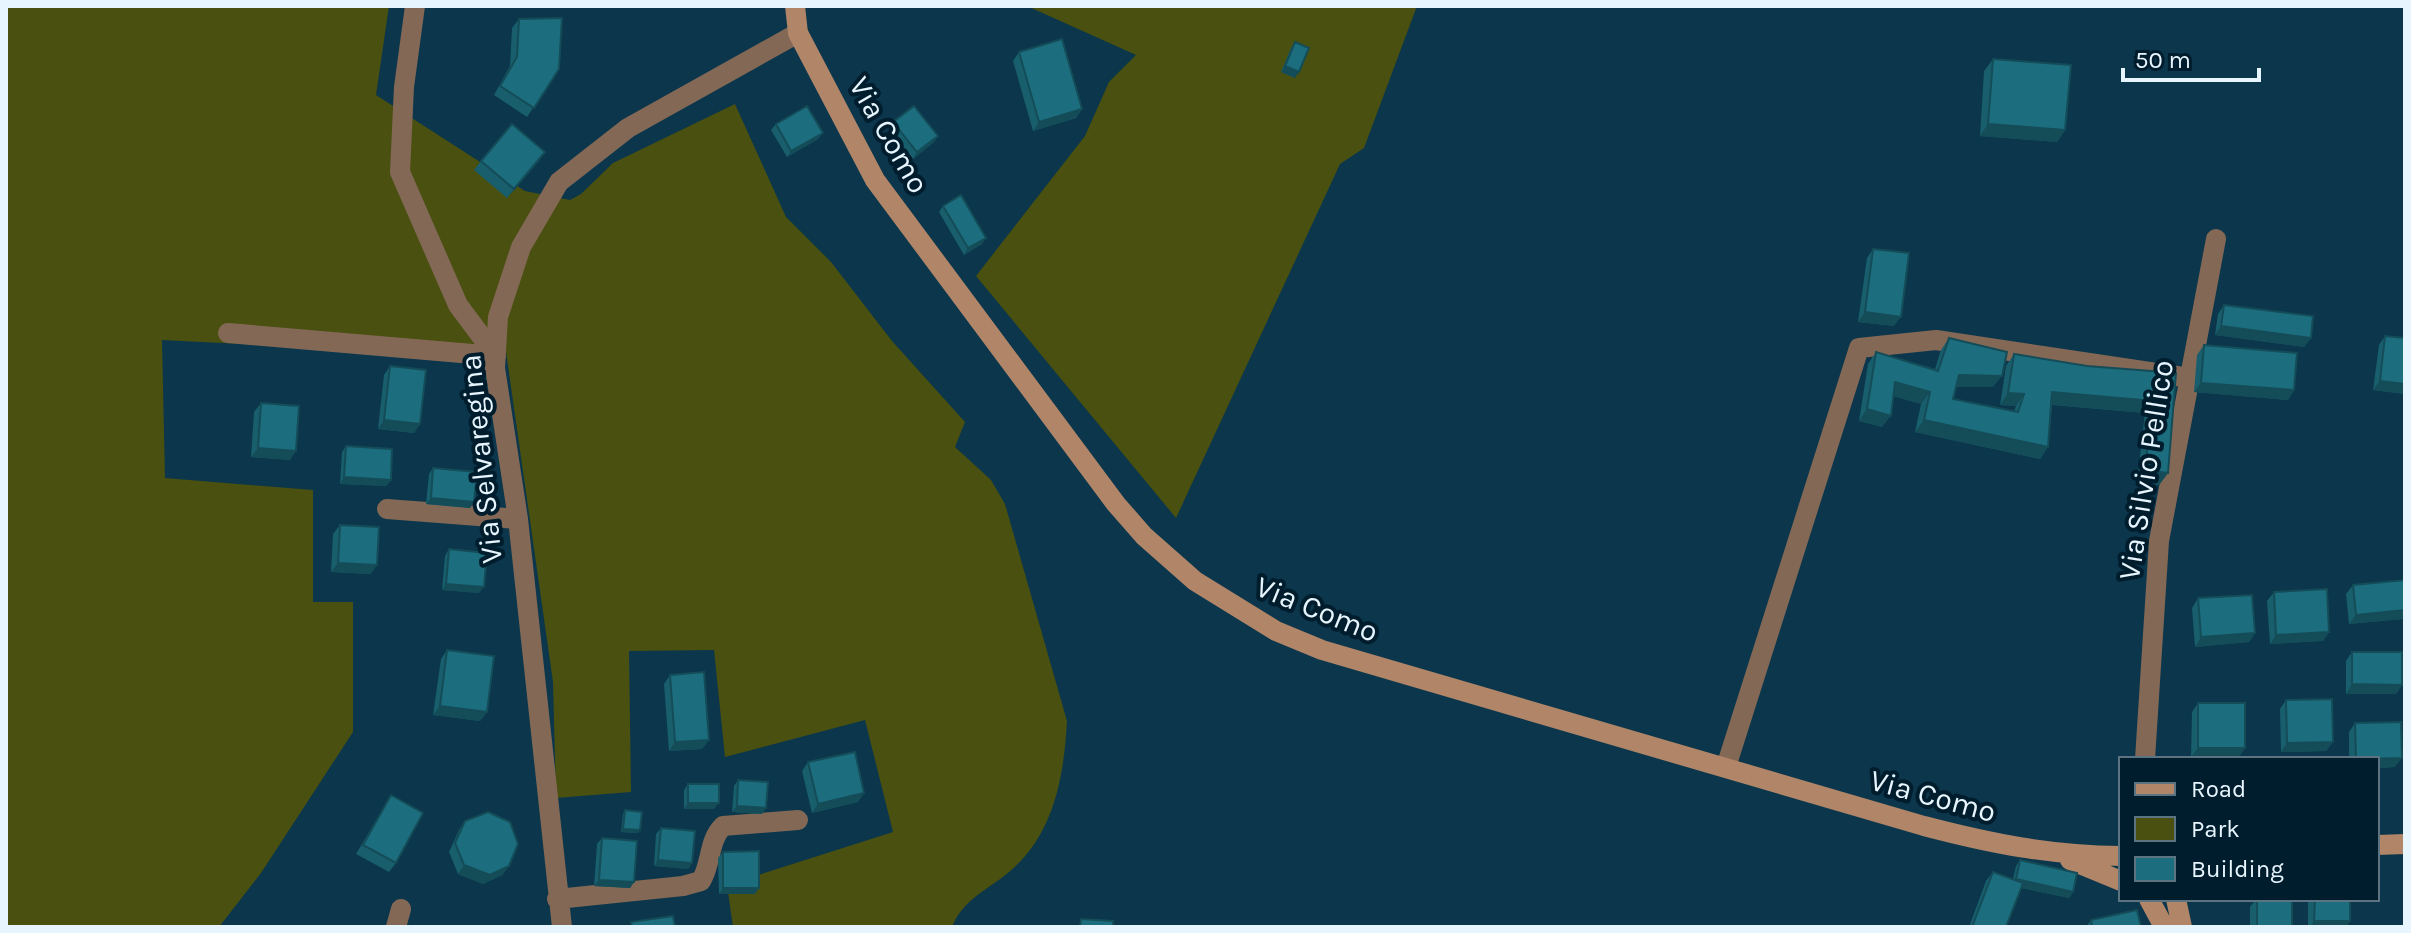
<svg xmlns="http://www.w3.org/2000/svg" width="2411" height="933" font-family="Karla,sans-serif">
<rect width="100%" height="100%" fill="#0b364b"/>
<path fill="#495010" d="M6 6H389L376 95 525 191 570 200 581 194 613 163 735 104 786 217 831 262 892 341 965 422 955 447 991 480 1005 504 1067 721C1064 776 1054 835 1009 872 988 890 963 899 952 927H733L727 885 893 832 865 720 725 757 714 650 629 651 631 792 556 798 553 682 505 345 358 350 162 340 165 478 313 490V602H353V732L261 873 219 927H6Z
M1027 6H1417L1364 148 1340 164 1176 518 976 276 1085 136 1109 82 1136 55Z"/>
<g fill="none" stroke-linecap="round" stroke-linejoin="round">
<path stroke="#836856" stroke-width="20" d="M415 6 404 87 400 172 458 305 496 356
M228 333 496 356
M387 509 518 519
M2145 759 2159 541 2216 239
M1726 767 1859 348 1936 340 2190 378
M557 899 683 886 701 881C712 863 708 841 723 826L798 820
M396 927 401 909
M562 927 518 519 495 368 498 317 521 247 559 182 628 128 798 33"/>
<path stroke="#b08568" stroke-width="20" d="M795 6 798 33 875 180 1116 504 1144 536 1195 581 1276 631 1322 650 1924 826C1993 844 2049 855 2121 856
M2377 845 2405 844
M2070 860 2121 881
M2149 899 2164 927
M2176 899 2182 927"/>
</g>
<path fill="#185e6c" d="M519 19 559 69 527 117 494 95 510 66 512 28Z
M1295 42V78L1281 72 1291 48Z
M1019 52 1082 109 1076 118 1033 131 1013 61Z
M1993 59 2065 130 2057 142 1980 136 1984 71Z
M893 122 938 136 934 142 913 159 889 128Z
M776 124 823 133 818 139 787 157 771 130Z
M481 161H539L507 198 474 170Z
M943 206 982 244 964 255 939 212Z
M1873 249 1894 326 1858 322 1867 258Z
M2224 305 2311 338 2304 347 2215 335 2218 314Z
M2385 336 2405 394 2373 390 2379 345Z
M1949 338 1993 387H1956L1953 399 2014 411 2016 406 2000 405 2006 366 2014 354 2087 366 2176 373 2168 473 2159 485 2137 482 2145 413 2052 405 2048 447 2040 459 1915 432 1921 404 1893 396 1882 427 1859 421 1868 364 1876 352 1935 369 1941 350Z
M2204 345 2294 390 2288 400 2194 392 2197 355Z
M390 366 420 424 414 433 378 429 384 375Z
M261 403 290 460 251 457 254 412Z
M346 446 391 480 386 486 340 484 342 452Z
M433 468 474 502 470 508 426 504 429 474Z
M340 525 371 574 331 572 333 534Z
M449 549 479 593 442 590 445 556Z
M2405 580V616L2403 619 2349 624 2346 594 2353 585Z
M2274 592 2329 632 2323 641 2270 644 2267 601Z
M2198 598 2255 633 2249 642 2195 647 2192 608Z
M447 650 487 712 480 721 433 715 441 659Z
M2352 652 2402 685 2396 694H2346V661Z
M670 675 709 740 702 749 669 751 664 684Z
M2286 700 2333 742 2326 751 2281 752 2280 709Z
M2198 703 2239 757H2191L2192 712Z
M2355 723 2395 767 2377 768V759H2349V732Z
M808 762 858 802 812 813 802 771Z
M738 780 762 814 732 812 734 786Z
M688 784 714 809H684V790Z
M391 795 396 863 389 872 356 854Z
M625 810 640 830 638 833 621 832 623 814Z
M465 821 509 866 502 875 483 884 458 874 449 852 459 830Z
M661 828 692 863 688 869 654 866 656 834Z
M602 838 634 882 630 888 594 886 597 844Z
M723 852 755 894H719L718 858Z
M2020 860 2073 892 2069 898 2021 888 2006 927H1969L1986 881 1993 872 2013 879 2016 866Z
M2256 899 2292 927H2250V907Z
M2308 899H2350V921L2346 927H2308Z
M2091 920 2141 927H2086Z"/>
<path fill="#144c58" d="M1285 66 1299 72 1295 78 1281 72Z
M1082 109 1076 118 1033 131 1039 122Z
M1988 124 2065 130 2057 142 1980 136Z
M823 133 818 139 787 157 791 151Z
M938 136 934 142 913 159 917 152Z
M545 152 539 161 507 198 514 189Z
M986 238 982 244 964 255 968 248Z
M1865 312 1901 317 1894 326 1858 322Z
M2221 326 2311 338 2304 347 2215 335Z
M1959 375 2002 376 1993 387H1950Z
M2380 381 2405 384V394L2373 390Z
M1895 382 1930 392 1921 404 1887 394Z
M2201 383 2294 390 2288 400 2194 392Z
M2052 392 2153 401 2145 413 2044 404Z
M2008 393 2024 394 2016 406 2000 405Z
M1867 409 1891 416 1882 427 1859 421Z
M384 420 420 424 414 433 378 429Z
M1924 420 2048 447 2040 459 1915 432Z
M258 448 296 451 290 460 251 457Z
M2145 470 2168 473 2159 485 2137 482Z
M344 477 391 480 386 486 340 484Z
M431 498 474 502 470 508 426 504Z
M338 563 377 565 371 574 331 572Z
M446 584 484 587 479 593 442 590Z
M2405 610V616L2403 619 2349 624 2356 615Z
M2329 632 2323 641 2270 644 2276 635Z
M2255 633 2249 642 2195 647 2201 637Z
M2352 684 2402 685 2396 694H2346Z
M440 706 487 712 480 721 433 715Z
M709 740 702 749 669 751 675 742Z
M2333 742 2326 751 2281 752 2287 743Z
M2198 748H2245L2239 757H2191Z
M2402 758 2395 767 2377 768V759Z
M864 793 858 802 812 813 818 804Z
M688 803H719L714 809H684Z
M737 806 766 808 762 814 732 812Z
M623 829 640 830 638 833 621 832Z
M658 860 692 863 688 869 654 866Z
M464 865 509 866 502 875 483 884 458 874Z
M2016 879 2073 892 2069 898 2011 886Z
M599 880 634 882 630 888 594 886Z
M723 888H759L755 894H719Z
M2314 921H2350L2346 927H2310Z"/>
<path fill="#1c6d7e" stroke="#144c58" stroke-width="2" d="M562 18 559 69 534 108 500 86 517 57 519 19Z
M1062 39 1082 109 1039 122 1019 52Z
M1295 42 1309 48 1299 72 1285 66Z
M1993 59 2071 65 2065 130 1988 124Z
M807 106 823 133 791 151 776 124Z
M914 106 938 136 917 152 893 122Z
M512 124 545 152 514 189 481 161Z
M961 195 986 238 968 248 943 206Z
M1873 249 1909 253 1901 317 1865 312Z
M2224 305 2313 316 2311 338 2221 326Z
M2385 336 2405 338V384L2380 381Z
M1949 338 2007 352 2002 376 1959 375 1953 399 2018 412 2024 394 2008 393 2014 354 2087 366 2176 373 2168 473 2145 470 2153 401 2052 392 2048 447 1924 420 1930 392 1895 382 1891 416 1867 409 1876 352 1938 371Z
M2204 345 2297 353 2294 390 2201 383Z
M390 366 426 370 420 424 384 420Z
M261 403 299 406 296 451 258 448Z
M346 446 392 449 391 480 344 477Z
M433 468 477 472 474 502 431 498Z
M340 525 379 527 377 565 338 563Z
M449 549 487 553 484 587 446 584Z
M2405 580V610L2356 615 2353 585Z
M2327 589 2329 632 2276 635 2274 592Z
M2252 595 2255 633 2201 637 2198 598Z
M447 650 494 656 487 712 440 706Z
M2352 652H2402V685L2352 684Z
M704 672 709 740 675 742 670 675Z
M2332 699 2333 742 2287 743 2286 700Z
M2198 703H2245V748H2198Z
M2401 722 2402 758 2356 759 2355 723Z
M855 752 864 793 818 804 808 762Z
M738 780 768 782 766 808 737 806Z
M688 784H719V803H688Z
M391 795 423 813 396 863 363 845Z
M625 810 642 812 640 830 623 829Z
M488 812 510 822 518 844 509 866 490 875 464 865 455 843 465 821Z
M661 828 695 831 692 863 658 860Z
M602 838 637 841 634 882 599 880Z
M759 851V888H723V852Z
M2020 860 2077 873 2073 892 2016 879Z
M1993 872 2023 883 2006 927H1972Z
M2257 899H2292V927H2257Z
M2315 899H2350V921H2314Z
M2137 910 2141 927H2092L2091 920Z
M673 916 675 927H632L631 922Z
M1081 919 1113 921V927H1080Z"/>
<g text-anchor="middle" stroke-width="8" stroke-linejoin="round" paint-order="stroke">
<g font-size="30" fill="#e7f5fe" stroke="#001d2d">
<text transform="translate(889 135) rotate(60)" y="10">Via Como</text>
<text transform="translate(481 459) rotate(-96)" y="10">Via Selvaregina</text>
<text transform="translate(2146 470) rotate(-81)" y="10">Via Silvio Pellico</text>
<text transform="translate(1317 609) rotate(22)" y="10">Via Como</text>
<text transform="translate(1933 796) rotate(15)" y="10">Via Como</text>
</g>
</g>
<rect width="2411" height="933" fill="none" stroke="#e7f5fe" stroke-width="16"/>
<rect x="2119" y="757" width="260" height="144" fill="#001d2d" stroke="#5c7381" stroke-width="2"/>
<rect x="2135" y="783" width="40" height="12" fill="#b08568" stroke="#5c7381" stroke-width="2"/>
<text x="2191" y="797" font-size="24" fill="#e7f5fe">Road</text>
<rect x="2135" y="817" width="40" height="24" fill="#495010" stroke="#5c7381" stroke-width="2"/>
<text x="2191" y="837" font-size="24" fill="#e7f5fe">Park</text>
<rect x="2135" y="857" width="40" height="24" fill="#1c6d7e" stroke="#5c7381" stroke-width="2"/>
<text x="2191" y="877" font-size="24" fill="#e7f5fe">Building</text>
<path d="M2123 68v12h136v-12" fill="none" stroke="#e7f5fe" stroke-width="4"/>
<text x="2135" y="68" font-size="24" fill="#e7f5fe" stroke="#001d2d" stroke-width="6" paint-order="stroke">50 m</text>
</svg>
